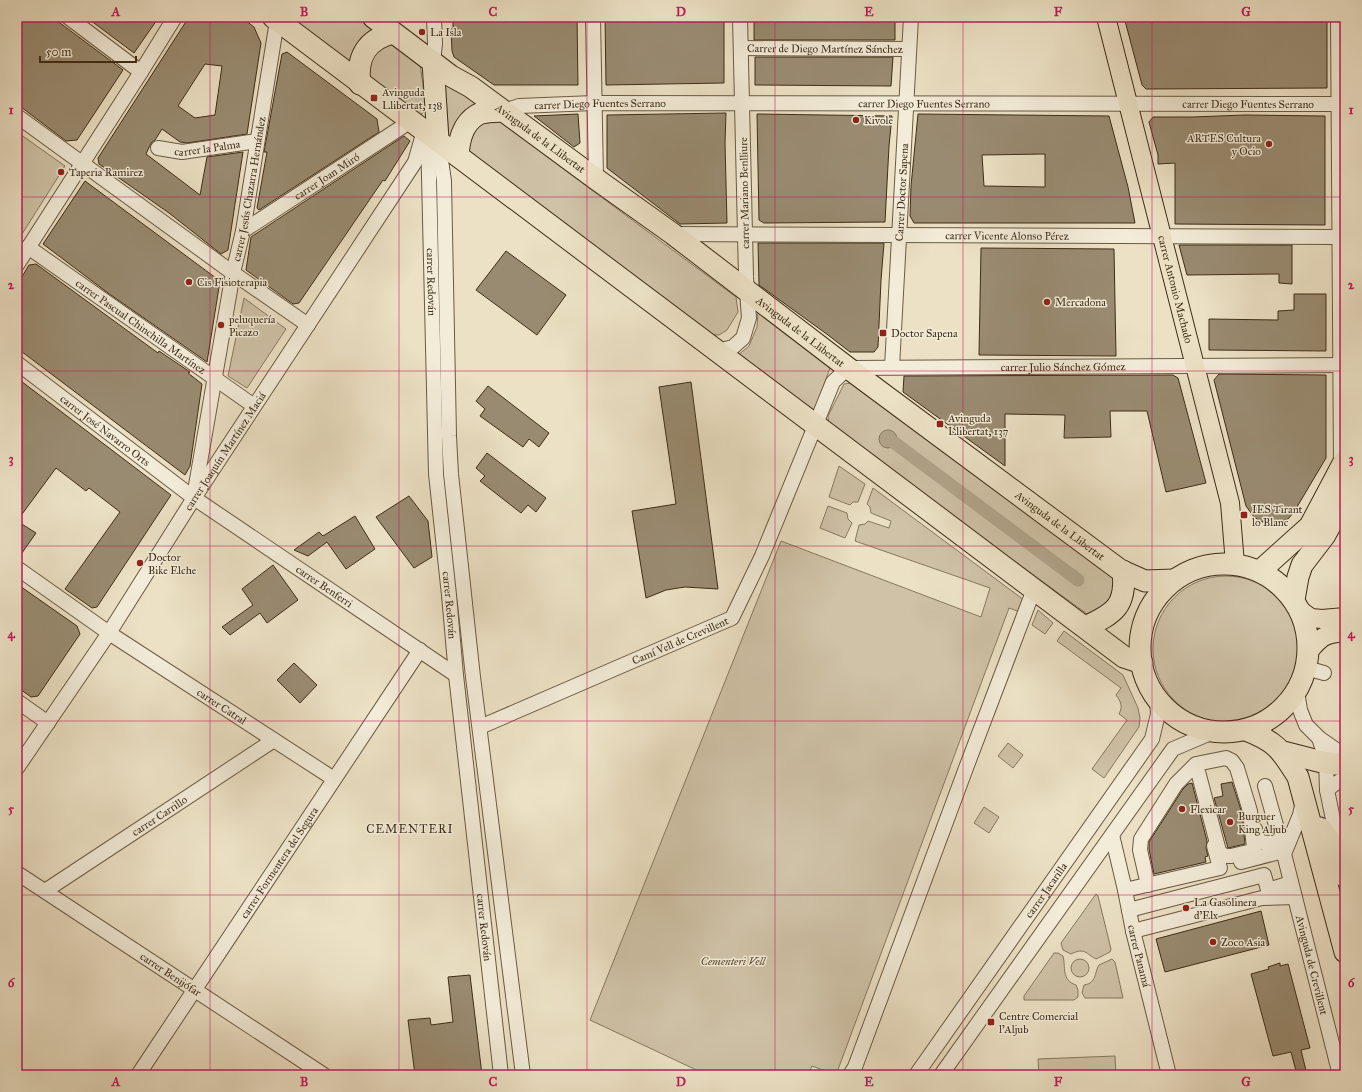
<svg xmlns="http://www.w3.org/2000/svg" width="1362" height="1092" font-family="'IM FELL Great Primer',serif">
<rect width="100%" height="100%" fill="#ece1c5"/>
<filter id="stains"><feTurbulence type="fractalNoise" baseFrequency=".005" numOctaves="4"/><feColorMatrix values="0 0 0 0 .2 0 0 0 0 .09 0 0 0 0 .02 0 0 0 .5 -.17"/></filter>
<radialGradient id="worn" r=".72"><stop offset=".6" stop-color="#630" stop-opacity="0"/><stop offset="1" stop-color="#630" stop-opacity=".3"/></radialGradient>
<path fill="#cfc2a7" stroke="#87785f" d="M282 17H361L382 32 353 70Z
M387 39 420 63 426 107 423 113 419 115 367 80V57Z
M445 81 485 108 449 141Z
M496 119 736 297 738 312 727 330 719 335 705 334 471 159 465 147 473 123Z
M17 132 65 166 17 242Z
M244 298 286 329 247 388 228 376Z
M758 312 830 368 815 409 808 410 737 356 749 346 757 327Z
M855 382 1116 578 1121 587 1101 615 1087 614 829 426 828 416 844 384Z
M839 466 865 484 858 502H853L850 505 829 497Z
M873 488 1024 600 1020 612 1009 608 836 1075 812 1066 808 1075H707L590 1020 781 541 981 617 990 588 855 541 859 525 865 524 868 521 889 528 891 521 871 513 870 507 867 504Z
M828 506 847 513 848 519 852 523 845 538 820 528Z
M1153 649a73 73 0 1 1 146 0a73 73 0 1 1-146 0Z
M1038 610 1053 623 1045 634 1032 625Z
M1064 631 1123 675 1138 708 1140 718 1139 727 1104 778 1092 769 1127 720 1119 714C1123 706 1121 702 1116 695L1121 688 1057 641Z
M1008 743 1023 755 1013 768 998 756Z
M984 807 999 817 989 833 974 823Z
M1096 894 1098 896 1111 949 1110 952 1096 959C1086 954 1085 947 1071 954L1063 950 1061 943Z
M1054 953H1058L1063 956C1066 967 1061 980 1076 985L1078 990V997L1074 1000H1024V996Z
M1071 968a9 9 0 1 1 18 0a9 9 0 1 1-18 0Z
M1112 959 1115 962 1123 998H1085L1082 993 1084 985C1097 983 1094 973 1099 965Z
M1115 1056 1116 1075H1039L1038 1059Z"/>
<path fill="#b1a48a" stroke="#83745c" d="M879 439a9 9 0 1 1 18 0a9 9 0 1 1-18 0Z"/>
<g fill="none" stroke-linecap="round" stroke-linejoin="round">
<path stroke="#b1a48a" stroke-width="13" d="M892 441 1078 580"/>
</g>
<path fill="#998b71" stroke="#3f2d17" fill-rule="evenodd" d="M17 17H52L123 70 77 140 66 141 17 104Z
M86 17H159L134 53Z
M189 17H241L254 27 261 43 247 134 187 143 180 142 162 129 155 140 151 143 146 154 200 195 207 157 243 152 228 250 221 254 169 213 99 164 98 158ZM205 64 222 66 215 115 195 118 178 106Z
M453 17H577L578 85H494L454 57 452 51 451 29H453Z
M605 17H724V83L606 85Z
M754 17H895V40H754Z
M1124 17H1327V88L1146 89 1142 85Z
M287 52 377 119 379 132 259 210 257 208 267 152H264L282 54Z
M755 57H893L891 86 755 85Z
M726 113 725 143 727 223 680 224 607 168V115Z
M578 114 580 143 574 147 534 116Z
M757 114 892 116 889 146 885 222 764 223 759 220Z
M918 114 1109 116 1128 187 1135 223H914L910 216 911 186ZM1045 154V187L984 186 982 155Z
M1245 115 1325 116V225L1175 224V163L1158 164V155L1149 122 1153 117H1192Z
M404 136 410 141 385 181 383 180 299 303 293 304 246 270 251 237Z
M85 181 220 281 207 362 108 293 43 244Z
M758 243H884L881 280 878 347 874 352H850L828 335 759 285Z
M1179 245H1292V284L1279 283V274L1187 275Z
M981 248 1114 249 1116 356 979 355Z
M506 251 566 295 537 335 476 290Z
M36 264 158 353 159 351 190 372 188 373 202 384 190 466 185 475 17 348V285L29 265Z
M1294 294H1326V351L1209 350V319L1278 320V311L1294 310Z
M1219 374 1326 375V458L1294 512 1288 519 1279 522H1262L1254 517 1246 506 1214 380Z
M1173 375 1178 378 1206 483 1166 492 1147 411H1110L1111 437 1064 438 1065 415 1005 414V466L903 392 904 376Z
M17 378 171 495 97 607 92 608 65 589 120 512 89 488 86 491 56 468 17 521Z
M691 382 718 589 685 587 666 590 646 598 632 511 676 504 659 387Z
M488 386 549 433 539 447 529 439 523 447 480 416 485 409 476 401Z
M487 453 546 498 536 512 528 505 521 513 480 481 485 476 476 468Z
M409 496 428 521 432 557 414 568 376 517Z
M355 516 375 549 346 569 327 542 308 556 294 550 319 532 323 536Z
M17 521 36 533 17 560Z
M273 565 298 600 267 623 260 613 230 635 222 627 253 605 242 589Z
M17 584 77 626 80 634 38 696 31 697 17 687Z
M294 663 317 685 300 703 277 680Z
M1232 782 1242 813 1245 844 1228 848 1214 798 1223 796 1221 784Z
M1192 783 1207 841 1206 848 1208 856 1205 857 1206 862 1154 874 1149 849V842L1183 789 1188 784Z
M1261 911 1269 945 1165 972 1156 939Z
M1280 963V966L1288 964 1310 1048 1301 1050 1307 1075H1297L1291 1052 1273 1056 1251 974 1269 969 1268 967Z
M470 975 482 1075H459V1073L438 1075H415L408 1020 430 1018 431 1025 453 1022 448 977Z"/>
<g fill="none" stroke-linecap="round" stroke-linejoin="round">
<defs>
<g id="minor">
<path d="M68 17 141 72"/>
<path d="M593 17 596 179"/>
<path d="M1338 17 1341 467"/>
<path id="s1" d="M741 48 909 49"/>
<path d="M433 62 435 44 434 17"/>
<path id="s2" d="M504 111 519 106 594 103 1345 104"/>
<path d="M17 116 233 273 308 325"/>
<path id="s3" d="M428 134 436 474 449 595 456 675 501 1075"/>
<path d="M438 140 444 181 449 436 451 474 473 677 523 1075"/>
<path id="s4" d="M158 148 182 152 257 141"/>
<path id="s5" d="M243 231 411 121"/>
<path id="s6" d="M673 234 1340 237"/>
<path id="s7" d="M28 247 254 406"/>
<path d="M17 265 141 72 175 17"/>
<path d="M717 351 733 347 743 338 749 318 746 277 740 17"/>
<path id="s8" d="M17 363 194 498 456 675"/>
<path id="s9" d="M892 367 911 17"/>
<path id="s10" d="M195 491 233 273 243 231 277 21"/>
<path id="s11" d="M17 568 109 633 334 779"/>
<path d="M1306 668 1324 673"/>
<path d="M1297 691 1300 710 1306 725 1319 738 1326 759 1327 790 1339 849"/>
<path d="M17 701 48 723"/>
<path id="s12" d="M480 727 732 618 762 556 833 382 848 368 1345 365"/>
<path d="M1319 738 1345 756"/>
<path id="s13" d="M17 768 109 633 194 498 415 162 424 131"/>
<path d="M1265 786 1284 854"/>
<path d="M1327 790 1333 785 1345 778"/>
<path id="s14" d="M1303 801 1300 815 1284 854 1340 1075"/>
<path d="M1255 829 1259 842 1269 843 1280 840"/>
<path id="s15" d="M1112 835 1125 890 1133 931 1169 1075"/>
<path d="M1241 862 1283 851"/>
<path id="s16" d="M17 873 324 1075"/>
<path d="M1148 885 1140 850 1141 839 1176 784 1196 764 1226 758 1232 761 1237 768 1250 811 1254 848 1252 851 1231 856H1224L1219 851 1196 764"/>
<path d="M1125 890 1220 868 1214 846"/>
<path id="s17" d="M45 891 274 740"/>
<path d="M1129 910 1264 875 1268 890 1291 883"/>
<path d="M1133 931 1262 898 1295 897"/>
<path id="s18" d="M138 1075 420 650"/>
<path d="M850 1075 855 1067 966 768 1034 589"/>
<path id="s19" d="M916 1075 1152 739 1158 714 1157 699"/>
<path d="M941 1075 1173 749 1213 732"/>
</g>
<g id="major">
<path id="s20" d="M1106 17 1230 503 1235 564"/>
<path d="M1300 610 1311 618 1322 619 1345 617"/>
<path d="M1309 651C1322 636 1324 634 1345 632"/>
</g>
<g id="highway">
<path d="M273 17 1124 657 1142 663"/>
<path id="s21" d="M373 17 451 76 471 87 596 179 673 234 848 368 1120 570 1145 581 1174 580"/>
<path d="M433 62 438 140"/>
<path d="M360 84C356 57 367 39 393 33"/>
<path d="M458 156C459 141 462 124 477 115 483 111 494 112 501 111"/>
<circle cx="1224" cy="648" r="84"/>
<path d="M1260 571 1310 526 1345 460"/>
<path d="M1294 600 1298 577 1302 565 1325 535 1345 498"/>
<path d="M1085 627C1114 614 1127 606 1123 571"/>
<path d="M1246 730C1277 742 1281 750 1298 777L1345 952"/>
<path d="M1283 752 1326 763 1345 765"/>
<path d="M1320 828 1329 839 1345 877"/>
</g>
</defs>
<use href="#minor" stroke="#6a5a42" stroke-width="16"/>
<use href="#major" stroke="#3f2d17" stroke-width="20"/>
<use href="#highway" stroke="#3f2d17" stroke-width="23"/>
<use href="#minor" stroke="#f3ecd9" stroke-width="14"/>
<use href="#major" stroke="#ece1c5" stroke-width="18"/>
<use href="#highway" stroke="#ece1c5" stroke-width="21"/>
</g>
<path fill="none" stroke="#c2185b" stroke-width="1" stroke-opacity="0.55" d="M210 17V1075M399 17V1075M587 17V1075M775 17V1075M963 17V1075M1152 17V1075M17 197H1345M17 371H1345M17 546H1345M17 721H1345M17 895H1345"/>
<g fill="#8f2418" stroke="#f3ecd9" stroke-width="1.5">
<circle cx="422" cy="32" r="4"/>
<rect x="370" y="94" width="8" height="8" rx="2"/>
<circle cx="856" cy="120" r="4"/>
<circle cx="1269" cy="144" r="4"/>
<circle cx="61" cy="172" r="4"/>
<circle cx="189" cy="282" r="4"/>
<circle cx="1047" cy="302" r="4"/>
<circle cx="221" cy="325" r="4"/>
<rect x="879" y="329" width="8" height="8" rx="2"/>
<rect x="936" y="420" width="8" height="8" rx="2"/>
<rect x="1240" y="511" width="8" height="8" rx="2"/>
<circle cx="140" cy="563" r="4"/>
<circle cx="1182" cy="809" r="4"/>
<circle cx="1230" cy="822" r="4"/>
<circle cx="1186" cy="908" r="4"/>
<circle cx="1213" cy="942" r="4"/>
<rect x="987" y="1018" width="8" height="8" rx="2"/>
</g>
<g text-anchor="middle" stroke-width="3" stroke-linejoin="round" paint-order="stroke">
<g font-size="11" fill="#3f2d17" stroke="#f3ecd9" text-anchor="start">
<text x="430" y="36">La Isla</text>
<text x="382" y="96">Avinguda<tspan x="382" dy="13">Llibertat, 138</tspan></text>
<text x="864" y="124">Kivole</text>
<text x="1261" y="142" text-anchor="end">ARTES Cultura<tspan x="1261" dy="13">y Ocio</tspan></text>
<text x="69" y="176">Taperia Ramirez</text>
<text x="197" y="286">Cis Fisioterapia</text>
<text x="1055" y="306">Mercadona</text>
<text x="229" y="323">peluquería<tspan x="229" dy="13">Picazo</tspan></text>
<text x="891" y="337">Doctor Sapena</text>
<text x="948" y="422">Avinguda<tspan x="948" dy="13">Llibertat, 137</tspan></text>
<text x="1252" y="513">IES Tirant<tspan x="1252" dy="13">lo Blanc</tspan></text>
<text x="148" y="561">Doctor<tspan x="148" dy="13">Bike Elche</tspan></text>
<text x="1190" y="813">Flexicar</text>
<text x="1238" y="820">Burguer<tspan x="1238" dy="13">King Aljub</tspan></text>
<text x="1194" y="906">La Gasolinera<tspan x="1194" dy="13">d'Elx</tspan></text>
<text x="1221" y="946">Zoco Asia</text>
<text x="999" y="1020">Centre Comercial<tspan x="999" dy="13">l'Aljub</tspan></text>
</g>
<g font-size="11" fill="#3f2d17" stroke="#f3ecd9">
<text dy="4" stroke="none"><textPath href="#s1" startOffset="84">Carrer de Diego Martínez Sánchez</textPath></text>
<text dy="4" stroke="none"><textPath href="#s2" startOffset="421">carrer Diego Fuentes Serrano</textPath></text>
<text dy="4" stroke="none"><textPath href="#s2" startOffset="745">carrer Diego Fuentes Serrano</textPath></text>
<text dy="4" stroke="none"><textPath href="#s2" startOffset="97">carrer Diego Fuentes Serrano</textPath></text>
<text dy="4" stroke="none"><textPath href="#s21" startOffset="207">Avinguda de la Llibertat</textPath></text>
<text dy="4" stroke="none"><textPath href="#s4" startOffset="50">carrer la Palma</textPath></text>
<text dy="4" stroke="none"><textPath href="#s5" startOffset="100">carrer Joan Miró</textPath></text>
<text dy="4" stroke="none"><textPath href="#s10" startOffset="307">carrer Jesús Chazarra Hernández</textPath></text>
<text dy="4" stroke="none"><textPath href="#s9" startOffset="175">Carrer Doctor Sapena</textPath></text>
<text transform="translate(744 193) rotate(-91)" y="4">carrer Mariano Benlliure</text>
<text dy="4" stroke="none"><textPath href="#s6" startOffset="334">carrer Vicente Alonso Pérez</textPath></text>
<text dy="4" stroke="none"><textPath href="#s3" startOffset="148">carrer Redován</textPath></text>
<text dy="4" stroke="none"><textPath href="#s20" startOffset="281">carrer Antonio Machado</textPath></text>
<text dy="4" stroke="none"><textPath href="#s7" startOffset="138">carrer Pascual Chinchilla Martínez</textPath></text>
<text dy="4" stroke="none"><textPath href="#s21" startOffset="531">Avinguda de la Llibertat</textPath></text>
<text dy="4" stroke="none"><textPath href="#s12" startOffset="767">carrer Julio Sánchez Gómez</textPath></text>
<text dy="4" stroke="none"><textPath href="#s8" startOffset="111">carrer José Navarro Orts</textPath></text>
<text dy="4" stroke="none"><textPath href="#s13" startOffset="379">carrer Joaquín Martínez Maciá</textPath></text>
<text dy="4" stroke="none"><textPath href="#s21" startOffset="855">Avinguda de la Llibertat</textPath></text>
<text dy="4" stroke="none"><textPath href="#s8" startOffset="380">carrer Benferri</textPath></text>
<text dy="4" stroke="none"><textPath href="#s3" startOffset="472">carrer Redován</textPath></text>
<text dy="4" stroke="none"><textPath href="#s12" startOffset="218">Camí Vell de Crevillent</textPath></text>
<text dy="4" stroke="none"><textPath href="#s11" startOffset="247">carrer Catral</textPath></text>
<text dy="4" stroke="none"><textPath href="#s17" startOffset="137">carrer Carrillo</textPath></text>
<text dy="4" stroke="none"><textPath href="#s18" startOffset="255">carrer Formentera del Segura</textPath></text>
<text dy="4" stroke="none"><textPath href="#s19" startOffset="226">carrer Jacarilla</textPath></text>
<text dy="4" stroke="none"><textPath href="#s3" startOffset="796">carrer Redován</textPath></text>
<text dy="4" stroke="none"><textPath href="#s15" startOffset="124">carrer Panamá</textPath></text>
<text dy="4" stroke="none"><textPath href="#s14" startOffset="171">Avinguda de Crevillent</textPath></text>
<text dy="4" stroke="none"><textPath href="#s16" startOffset="184">carrer Benijófar</textPath></text>
</g>
<g font-size="11" font-style="italic" fill="#5c4b34" stroke="#f3ecd9">
<text x="733" y="965">Cementeri Vell</text>
</g>
<g font-size="12" letter-spacing="1" fill="#3f2d17" stroke="#f3ecd9">
<text x="410" y="833">CEMENTERI</text>
</g>
</g>
<rect width="1362" height="1092" fill="none" stroke="#ece1c5" stroke-width="44"/>
<path d="M40 56v6h96v-6" fill="none" stroke="#3f2d17" stroke-width="2"/>
<text x="46" y="56" font-size="12" fill="#3f2d17" stroke="#f3ecd9" stroke-width="3" paint-order="stroke">50 m</text>
<rect x="22" y="22" width="1318" height="1048" fill="none" stroke="#c2185b" stroke-width="1.5"/>
<g font-size="13" text-anchor="middle" font-weight="bold" fill="#c2185b">
<text x="116" y="16">A</text>
<text x="304" y="16">B</text>
<text x="493" y="16">C</text>
<text x="681" y="16">D</text>
<text x="869" y="16">E</text>
<text x="1058" y="16">F</text>
<text x="1246" y="16">G</text>
<text x="11" y="114">1</text>
<text x="1351" y="114">1</text>
<text x="11" y="289">2</text>
<text x="1351" y="289">2</text>
<text x="11" y="463">3</text>
<text x="1351" y="463">3</text>
<text x="11" y="638">4</text>
<text x="1351" y="638">4</text>
<text x="11" y="813">5</text>
<text x="1351" y="813">5</text>
<text x="11" y="987">6</text>
<text x="1351" y="987">6</text>
<text x="116" y="1086">A</text>
<text x="304" y="1086">B</text>
<text x="493" y="1086">C</text>
<text x="681" y="1086">D</text>
<text x="869" y="1086">E</text>
<text x="1058" y="1086">F</text>
<text x="1246" y="1086">G</text>
</g>
<rect width="100%" height="100%" filter="url(#stains)"/>
<rect width="100%" height="100%" fill="url(#worn)"/>
</svg>
